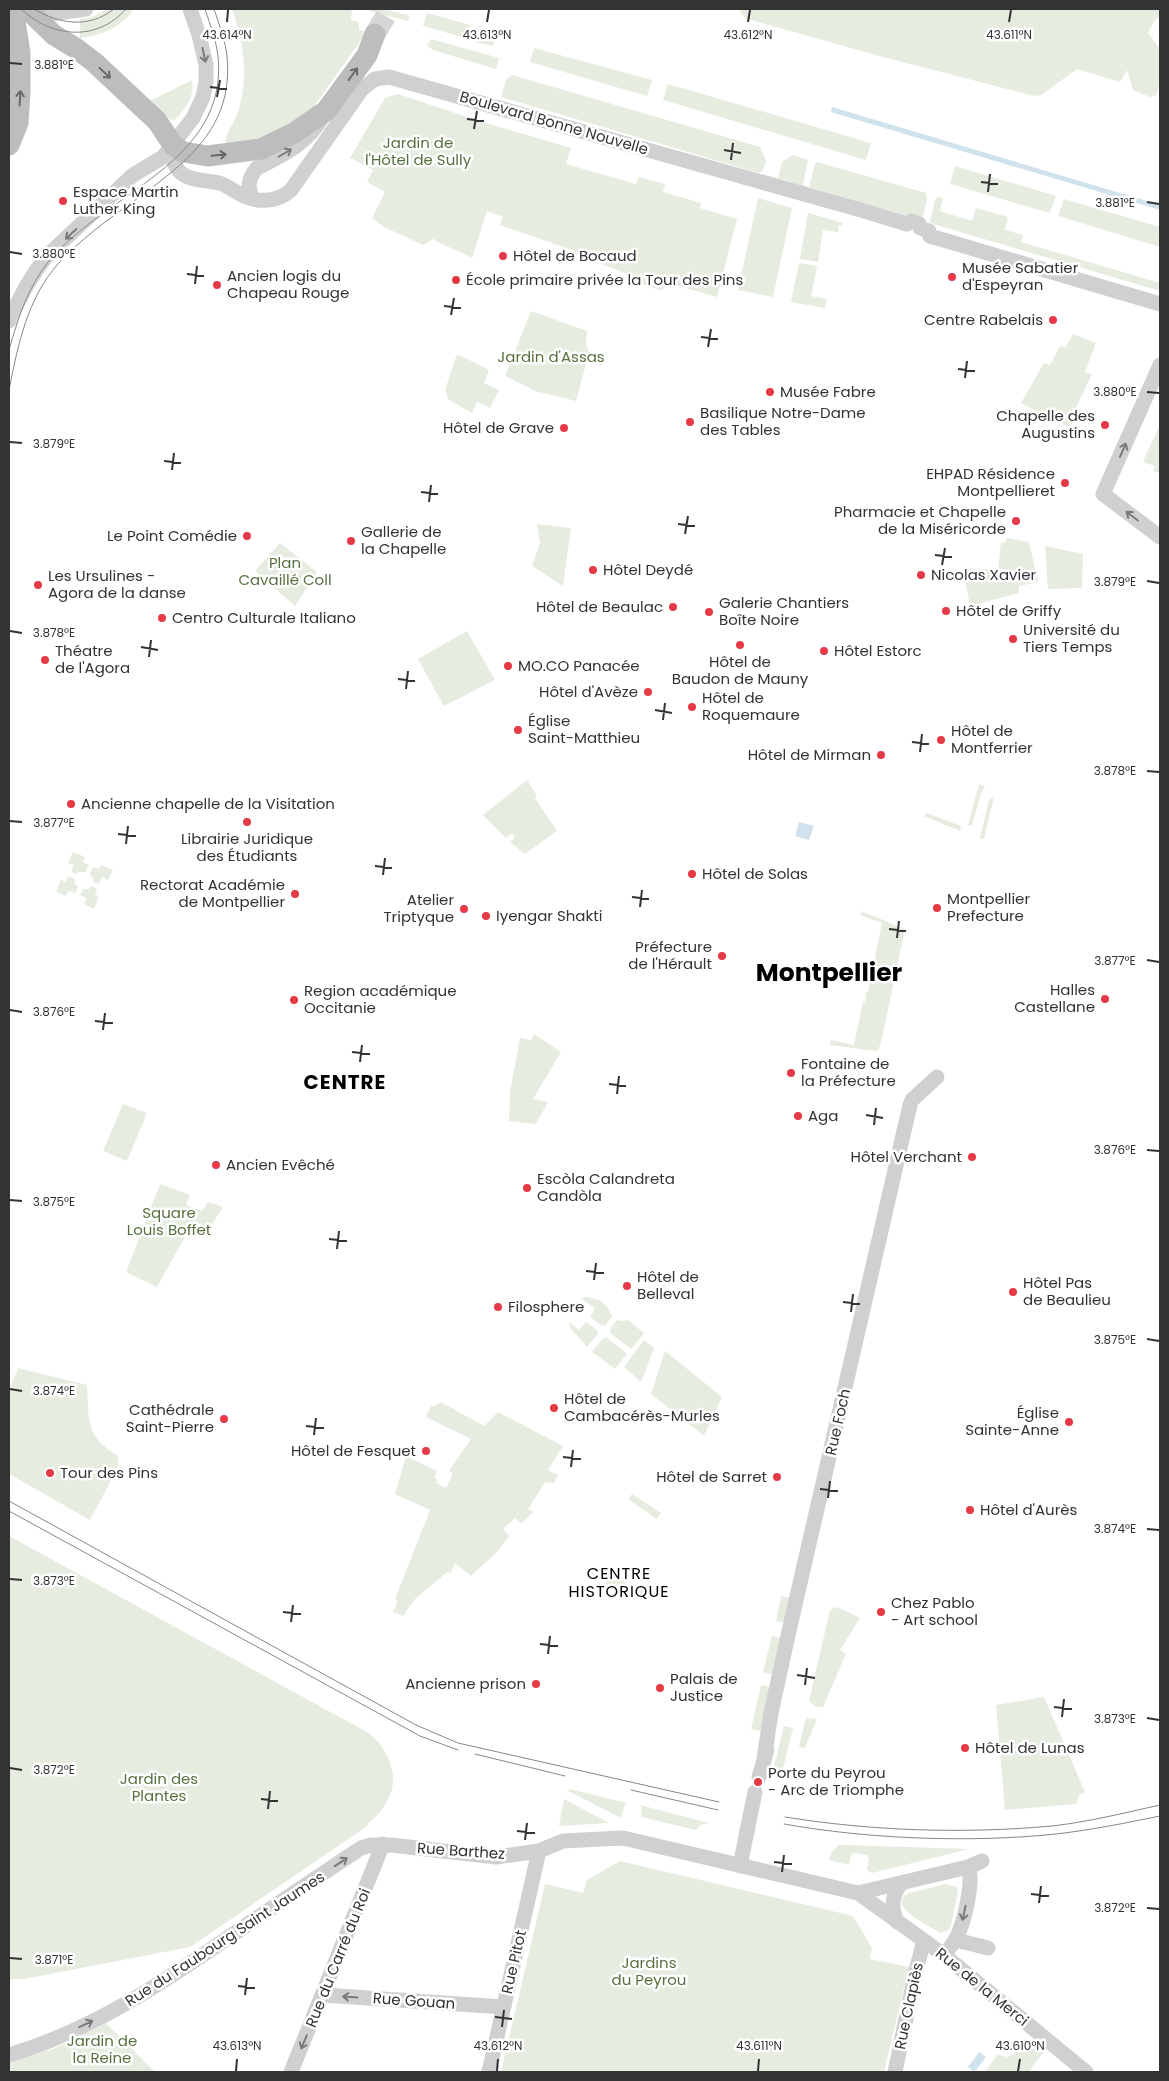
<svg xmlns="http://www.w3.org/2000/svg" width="1169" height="2081" font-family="Poppins,sans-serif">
<rect width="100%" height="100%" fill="#fff"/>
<path fill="#e6ecdf" d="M108 9H134C122 27 101 36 80 38V19L93 17Z
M232 9H352L351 20 359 22V30L367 32 307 116 265 138 226 144C224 135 235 122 238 112 249 77 244 43 232 9Z
M369 9H384L410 16 408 21 369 11Z
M739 9H1160V16L1155 20 1148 33 1160 49V83L1156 95 1150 97 1133 90 1127 70 1120 82 1077 69 1041 95 1034 96 883 57 744 18Z
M427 13 470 25 466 38 423 26Z
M480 28 497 33 493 46 476 42Z
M431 39 499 58 496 69 433 50 427 46Z
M534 48 652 80 647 96 530 62Z
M512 75 760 147 766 161 763 170 759 173 501 97 506 80Z
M192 80C195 98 185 109 174 121L158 112 150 101Z
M668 84 871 143 866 160 663 100Z
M398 94 479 121 571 148 566 164 636 184 639 177 665 184 663 192 701 203 700 208 737 219 717 297 665 282 662 291 629 279 630 275 575 254V251L500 225 503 217 487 211 472 258 434 240 435 238 423 245 384 227 372 218 385 192 367 182 373 170 350 158 385 98Z
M793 155 808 160 803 186 778 178 782 162Z
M817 162 926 193 927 199 922 220 809 187 815 164Z
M955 166 1056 196 1050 213 950 184Z
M938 197 943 198 940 211 972 221 976 208 1008 217 1005 230 1023 235 1021 242 1160 283V291L930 223 935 200Z
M758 198 792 208 773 297 738 290Z
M1064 199 1160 227V247L1058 216Z
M808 213 843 223 842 226 839 225 838 232 823 230 818 262 800 259Z
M799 263 817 266 811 296 827 299 825 308 791 302Z
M531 311 587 331 586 344 589 353 576 401 535 391 505 376Z
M1073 334 1096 343 1085 372 1092 374 1070 421 1072 422 1069 427 1021 403 1044 363 1050 365 1060 346 1065 348Z
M457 354 489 370 484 383 499 390 490 408 477 402 472 413 449 400 445 390Z
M1160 424V473L1153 471 1155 466 1143 462Z
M537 524 571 528 563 586 532 566 540 543Z
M1007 538 1029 542 1038 582 1019 586V593L970 606 963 568 998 570 1001 542 1005 543Z
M280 543 317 572 295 606 255 571Z
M1045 546 1083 554 1082 588 1048 589Z
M467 631 495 680 444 706 418 659Z
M527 780 537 796 535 798 557 831 525 854 510 842 515 838 512 833 506 838 483 815Z
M979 784 985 786 981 793 972 826 968 825Z
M992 797H994L984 839 980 838 989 800Z
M927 813 961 826 960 831 924 816Z
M73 852 85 857 83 862 89 865 85 872H78L77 874 71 872 74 865 68 863Z
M101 865 113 870 108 880 102 877 99 884 93 882V878L90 874 93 867 99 869Z
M68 876 75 879V884L78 887 75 893 68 891 66 896 56 892 61 880 66 882Z
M91 886 97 889 95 895 99 897 94 909 84 904 87 898 80 895 83 889H89Z
M861 911 905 929 881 1043 878 1050 875 1051 830 1045 831 1040 854 1045 863 1002H865L866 992H868L882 923 860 915Z
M534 1034 561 1052 533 1099 548 1102 536 1124 509 1121 510 1092 520 1038 531 1040Z
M123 1104 147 1113 127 1161 103 1151Z
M160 1184 190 1195 186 1205 202 1211 208 1202 223 1207 209 1229 194 1221 157 1287 126 1272Z
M584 1297C599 1298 607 1303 612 1316L605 1326 603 1324 602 1326 590 1317 595 1308 582 1299Z
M617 1320 623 1321 628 1320 644 1333 631 1349 610 1333V1329Z
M569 1322 579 1330 586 1322 598 1331V1334L587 1347 570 1328Z
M606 1337 627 1354 615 1369 592 1352 603 1338 605 1339Z
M644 1340 654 1348 641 1382 624 1367Z
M665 1351 722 1397 704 1436 651 1394Z
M18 1368 87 1385C89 1421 85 1436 118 1456V1467L90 1520 9 1474V1391Z
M441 1402 484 1426 498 1412 563 1446 548 1470 558 1475 554 1483 545 1482 528 1509 533 1512 521 1524 515 1518 503 1529 509 1536 496 1553 471 1576 455 1563 451 1573 447 1572 415 1599 403 1616 393 1612 398 1600 395 1599 430 1510 395 1494 406 1456 437 1471 434 1478 437 1479 436 1483 446 1488 453 1473 449 1471 471 1439 426 1417 431 1406H434Z
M632 1494 661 1513 657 1519 628 1499Z
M9 1536 367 1732C377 1739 383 1747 388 1758 402 1789 385 1809 363 1829L190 1947 24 1979H9Z
M610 1575 626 1581 622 1590 604 1587Z
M630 1583 663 1597 627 1591Z
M781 1596 791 1598 785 1623 776 1621Z
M837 1607 860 1618 840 1650 846 1654 823 1707H816L809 1701 830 1610Z
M772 1636 781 1638 772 1674 763 1672Z
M761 1685 770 1687 761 1731 751 1729Z
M1044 1697 1085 1792 1079 1795 1076 1804 1005 1810 996 1705Z
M808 1718 817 1719 805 1748 799 1747 805 1721Z
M784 1726 793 1728 783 1769 774 1767Z
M569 1789 627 1803 624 1806 622 1816 619 1817 568 1791Z
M564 1799 609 1823 559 1826Z
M640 1805 709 1823 700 1825 696 1830 641 1817 642 1809Z
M839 1845H844L969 1849 872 1873 867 1870 869 1859 867 1855 855 1853 851 1855 849 1865 829 1860 831 1853Z
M620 1861 853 1916 872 1948 870 1959 909 1967 884 2072H501L545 1884 583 1893 587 1880Z
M946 1884 957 1887 958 1891 951 1926 949 1930 940 1933C928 1925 906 1916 901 1902L904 1896 909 1893Z
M106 2023 155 2072H9V2062L56 2048Z
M1027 2038 1044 2052 1032 2067 1030 2072H985L998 2054 1007 2057 1014 2054Z"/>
<path fill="#cfe2ee" d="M832 107 1160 205V210L831 112Z
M799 822 814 826 809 840 795 836Z
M979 2052 986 2057 976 2070 973 2071 968 2067Z"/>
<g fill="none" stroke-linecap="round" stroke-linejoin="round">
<path stroke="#d6d6d6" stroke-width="21" stroke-dasharray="21 11" stroke-linecap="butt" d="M375 34 390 9"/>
<path stroke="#d0d0d0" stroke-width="15" d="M35 16 86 9
M173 145C173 154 172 163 179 171 188 181 206 180 219 183 227 185 233 191 240 194 256 203 277 203 291 190L362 89 375 79 389 77 861 210 907 224 911 221 919 224 920 228 929 231 930 236 1160 304
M253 199C247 188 248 178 257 168 283 155 310 142 323 116
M9 321C19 298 30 277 46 257L133 175 163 157 193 118 203 97 206 83V65L199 35 190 9
M1160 365 1103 494 1160 537
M764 1759 771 1713 789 1631 910 1105 912 1100 937 1077
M759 1777 767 1750
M740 1866 747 1831
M858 1893 968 1867 982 1861
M897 1922C891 1907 891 1896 902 1883
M956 1940 988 1948
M944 1955C950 1948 956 1941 959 1932 965 1917 974 1881 968 1867
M323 1995 504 2007
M9 2055C93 2030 164 1982 235 1933 277 1904 319 1876 361 1848L371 1845H391L496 1857 539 1851 563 1841 623 1838 858 1893 944 1955 1086 2072
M291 2072 383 1844
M489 2072 539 1851
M895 2072 916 1970 924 1941"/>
<path stroke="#bdbdbd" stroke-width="21" d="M27 9 54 35 77 49 94 62 157 121 173 145 183 152 208 156 261 149 294 133 326 111 367 55 375 34
M9 145 18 123 20 91V53L13 9"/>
<path stroke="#888" stroke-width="1" d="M21 9C52 38 97 42 126 9
M34 9C59 24 89 29 114 9
M9 350C18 318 28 287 49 261 105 193 229 162 218 56 216 40 210 24 205 9
M9 390C18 345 27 299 58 264 80 240 107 220 134 201 185 163 234 129 227 56 225 40 219 24 214 9
M9 1501 416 1725 458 1743 719 1802
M9 1511 420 1736 458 1750
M475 1754 565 1776
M631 1790 718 1810
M785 1817C872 1831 964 1834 1052 1826 1088 1822 1124 1813 1160 1805
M784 1824C868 1839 970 1843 1056 1834 1091 1830 1126 1823 1160 1816"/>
<path stroke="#d0d0d0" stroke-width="15" d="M747 1831 755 1792"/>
</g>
<defs><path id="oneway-shaft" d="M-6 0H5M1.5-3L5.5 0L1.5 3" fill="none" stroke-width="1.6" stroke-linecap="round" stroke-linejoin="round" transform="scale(1.25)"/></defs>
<g stroke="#7a7a7a">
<use href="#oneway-shaft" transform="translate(204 55) rotate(78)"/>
<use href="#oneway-shaft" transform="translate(285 153) rotate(-30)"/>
<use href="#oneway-shaft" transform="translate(71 234) rotate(137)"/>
<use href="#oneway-shaft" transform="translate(1123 450) rotate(-66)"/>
<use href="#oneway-shaft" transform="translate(1132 516) rotate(-143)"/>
<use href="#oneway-shaft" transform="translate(341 1862) rotate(-33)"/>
<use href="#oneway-shaft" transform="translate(964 1913) rotate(102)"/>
<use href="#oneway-shaft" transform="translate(350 1997) rotate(-176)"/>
<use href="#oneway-shaft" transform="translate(86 2024) rotate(-25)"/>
<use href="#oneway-shaft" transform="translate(304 2042) rotate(113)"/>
</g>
<g stroke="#6a6a6a">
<use href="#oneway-shaft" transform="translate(105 73) rotate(43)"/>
<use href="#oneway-shaft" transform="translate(353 74) rotate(-54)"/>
<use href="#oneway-shaft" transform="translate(20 98) rotate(-87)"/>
<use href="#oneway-shaft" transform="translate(219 155) rotate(-6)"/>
</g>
<path fill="none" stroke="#333" stroke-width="2" d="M227 22 228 10M487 22 489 10M748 22 750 10M1009 22 1011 10M10 63 22 64M210 87 227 89M217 97 220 80M467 119 484 121M474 129 477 111M724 150 741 153M731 160 733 143M981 182 998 184M988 192 990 174M1147 202 1159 204M10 252 22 254M187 274 204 276M195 284 197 266M444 306 461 308M451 315 454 298M701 337 718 339M708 347 711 329M958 369 975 371M965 378 967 361M1147 392 1159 393M10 442 22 443M164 461 181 463M172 470 174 453M421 492 438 494M429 502 431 485M678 524 695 526M685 534 688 516M935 555 952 557M942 565 945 548M1147 581 1159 583M10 631 22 633M141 647 158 650M149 657 151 640M398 679 415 681M406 689 408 671M655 710 672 713M663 720 665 703M912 742 929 744M920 752 922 734M1147 771 1159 772M10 821 22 822M118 834 136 836M126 844 128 826M375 866 392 868M383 875 385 858M632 897 649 899M640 907 642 890M889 929 906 931M897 938 899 921M1147 960 1159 962M10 1010 22 1012M95 1021 113 1023M103 1030 105 1013M352 1052 370 1054M360 1062 362 1045M609 1084 626 1086M617 1094 619 1076M866 1115 883 1118M874 1125 876 1108M1147 1150 1159 1151M10 1200 22 1201M329 1239 347 1241M337 1249 339 1231M586 1271 604 1273M594 1280 596 1263M843 1302 860 1304M851 1312 853 1294M1147 1339 1159 1341M10 1389 22 1391M306 1426 324 1428M314 1435 316 1418M563 1457 581 1459M571 1467 573 1450M820 1489 838 1491M828 1498 830 1481M1147 1529 1159 1530M10 1579 22 1580M283 1612 301 1614M291 1622 293 1605M540 1644 558 1646M548 1654 550 1636M797 1675 815 1678M805 1685 807 1668M1054 1707 1072 1709M1062 1717 1064 1699M1147 1718 1159 1720M10 1768 22 1770M261 1799 278 1801M268 1809 270 1791M517 1831 535 1833M525 1840 527 1823M774 1862 792 1864M782 1872 784 1855M1031 1894 1049 1896M1039 1903 1041 1886M1147 1908 1159 1909M10 1958 22 1959M238 1986 255 1988M245 1995 247 1978M495 2017 512 2019M502 2027 504 2010M236 2071 237 2059M497 2071 498 2059M758 2071 759 2059M1018 2071 1020 2059"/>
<g fill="#e63946" stroke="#fff" stroke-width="2">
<circle cx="63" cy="201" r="5"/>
<circle cx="503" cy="256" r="5"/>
<circle cx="952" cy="277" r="5"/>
<circle cx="456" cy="280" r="5"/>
<circle cx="217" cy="285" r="5"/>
<circle cx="1053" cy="320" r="5"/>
<circle cx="770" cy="392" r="5"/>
<circle cx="690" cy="422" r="5"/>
<circle cx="1105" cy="425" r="5"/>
<circle cx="564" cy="428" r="5"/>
<circle cx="1065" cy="483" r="5"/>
<circle cx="1016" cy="521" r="5"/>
<circle cx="247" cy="536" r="5"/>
<circle cx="351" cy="541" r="5"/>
<circle cx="593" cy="570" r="5"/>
<circle cx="921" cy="575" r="5"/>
<circle cx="38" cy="585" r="5"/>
<circle cx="673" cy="607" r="5"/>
<circle cx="946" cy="611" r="5"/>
<circle cx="709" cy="612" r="5"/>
<circle cx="162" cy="618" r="5"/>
<circle cx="1013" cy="639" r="5"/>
<circle cx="740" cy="645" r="5"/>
<circle cx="824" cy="651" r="5"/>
<circle cx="45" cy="660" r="5"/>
<circle cx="508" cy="666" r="5"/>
<circle cx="648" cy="692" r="5"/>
<circle cx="692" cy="707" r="5"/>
<circle cx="518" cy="730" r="5"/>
<circle cx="941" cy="740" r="5"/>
<circle cx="881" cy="755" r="5"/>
<circle cx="71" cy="804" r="5"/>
<circle cx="247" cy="822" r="5"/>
<circle cx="692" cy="874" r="5"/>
<circle cx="295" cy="894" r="5"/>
<circle cx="937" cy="908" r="5"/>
<circle cx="464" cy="909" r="5"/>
<circle cx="486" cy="916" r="5"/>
<circle cx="722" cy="956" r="5"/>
<circle cx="1105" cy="999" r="5"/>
<circle cx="294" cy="1000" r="5"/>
<circle cx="791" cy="1073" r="5"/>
<circle cx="798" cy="1116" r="5"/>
<circle cx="972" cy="1157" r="5"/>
<circle cx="216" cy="1165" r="5"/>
<circle cx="527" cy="1188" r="5"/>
<circle cx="627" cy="1286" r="5"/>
<circle cx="1013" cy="1292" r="5"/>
<circle cx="498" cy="1307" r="5"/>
<circle cx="554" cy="1408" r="5"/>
<circle cx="224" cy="1419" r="5"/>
<circle cx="1069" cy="1422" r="5"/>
<circle cx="426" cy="1451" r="5"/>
<circle cx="50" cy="1473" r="5"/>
<circle cx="777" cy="1477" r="5"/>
<circle cx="970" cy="1510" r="5"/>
<circle cx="881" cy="1612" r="5"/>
<circle cx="536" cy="1684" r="5"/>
<circle cx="660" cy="1688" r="5"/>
<circle cx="965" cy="1748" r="5"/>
<circle cx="758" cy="1782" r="5"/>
</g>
<g text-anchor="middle" stroke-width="5" stroke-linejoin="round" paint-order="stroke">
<g font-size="15" fill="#333" stroke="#fff">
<text transform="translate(554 123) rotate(16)" y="5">Boulevard Bonne Nouvelle</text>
<text transform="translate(838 1422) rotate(-77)" y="5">Rue Foch</text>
<text transform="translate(461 1851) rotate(4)" y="5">Rue Barthez</text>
<text transform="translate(225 1939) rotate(-33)" y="5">Rue du Faubourg Saint Jaumes</text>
<text transform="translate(338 1958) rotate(-68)" y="5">Rue du Carré du Roi</text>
<text transform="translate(514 1962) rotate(-77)" y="5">Rue Pitot</text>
<text transform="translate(982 1987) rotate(39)" y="5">Rue de la Merci</text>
<text transform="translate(414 2001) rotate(4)" y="5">Rue Gouan</text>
<text transform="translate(909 2006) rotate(-78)" y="5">Rue Clapiès</text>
</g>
<g font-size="15" fill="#56703f" stroke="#fff">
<text x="418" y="148">Jardin de<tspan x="418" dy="17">l'Hôtel de Sully</tspan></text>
<text x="551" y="362">Jardin d'Assas</text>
<text x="285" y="568">Plan<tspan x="285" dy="17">Cavaillé Coll</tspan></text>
<text x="169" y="1218">Square<tspan x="169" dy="17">Louis Boffet</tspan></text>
<text x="159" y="1784">Jardin des<tspan x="159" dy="17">Plantes</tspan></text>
<text x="649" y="1968">Jardins<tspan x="649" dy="17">du Peyrou</tspan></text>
<text x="102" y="2046">Jardin de<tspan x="102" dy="17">la Reine</tspan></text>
</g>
<g font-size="15" fill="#333" stroke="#fff" text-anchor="start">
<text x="73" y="197">Espace Martin<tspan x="73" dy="17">Luther King</tspan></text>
<text x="513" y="261">Hôtel de Bocaud</text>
<text x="962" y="273">Musée Sabatier<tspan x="962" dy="17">d'Espeyran</tspan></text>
<text x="227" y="281">Ancien logis du<tspan x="227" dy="17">Chapeau Rouge</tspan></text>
<text x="466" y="285">École primaire privée la Tour des Pins</text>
<text x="1043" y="325" text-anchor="end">Centre Rabelais</text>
<text x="780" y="397">Musée Fabre</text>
<text x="700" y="418">Basilique Notre-Dame<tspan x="700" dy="17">des Tables</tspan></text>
<text x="1095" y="421" text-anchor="end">Chapelle des<tspan x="1095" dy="17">Augustins</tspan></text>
<text x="554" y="433" text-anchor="end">Hôtel de Grave</text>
<text x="1055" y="479" text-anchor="end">EHPAD Résidence<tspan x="1055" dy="17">Montpellieret</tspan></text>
<text x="1006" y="517" text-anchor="end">Pharmacie et Chapelle<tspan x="1006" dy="17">de la Miséricorde</tspan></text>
<text x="361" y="537">Gallerie de<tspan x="361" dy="17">la Chapelle</tspan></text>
<text x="237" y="541" text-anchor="end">Le Point Comédie</text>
<text x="603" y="575">Hôtel Deydé</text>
<text x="931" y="580">Nicolas Xavier</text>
<text x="48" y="581">Les Ursulines -<tspan x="48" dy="17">Agora de la danse</tspan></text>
<text x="719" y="608">Galerie Chantiers<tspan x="719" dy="17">Boîte Noire</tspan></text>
<text x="663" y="612" text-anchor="end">Hôtel de Beaulac</text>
<text x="956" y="616">Hôtel de Griffy</text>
<text x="172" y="623">Centro Culturale Italiano</text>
<text x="1023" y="635">Université du<tspan x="1023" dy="17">Tiers Temps</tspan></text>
<text x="55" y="656">Théatre<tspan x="55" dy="17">de l'Agora</tspan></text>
<text x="834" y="656">Hôtel Estorc</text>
<text x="740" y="667" text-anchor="middle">Hôtel de<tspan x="740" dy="17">Baudon de Mauny</tspan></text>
<text x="518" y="671">MO.CO Panacée</text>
<text x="638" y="697" text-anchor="end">Hôtel d'Avèze</text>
<text x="702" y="703">Hôtel de<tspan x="702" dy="17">Roquemaure</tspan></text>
<text x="528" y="726">Église<tspan x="528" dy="17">Saint-Matthieu</tspan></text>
<text x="951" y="736">Hôtel de<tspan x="951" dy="17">Montferrier</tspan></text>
<text x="871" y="760" text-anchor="end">Hôtel de Mirman</text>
<text x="81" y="809">Ancienne chapelle de la Visitation</text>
<text x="247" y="844" text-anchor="middle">Librairie Juridique<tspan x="247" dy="17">des Étudiants</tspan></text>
<text x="702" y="879">Hôtel de Solas</text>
<text x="285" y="890" text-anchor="end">Rectorat Académie<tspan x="285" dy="17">de Montpellier</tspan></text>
<text x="947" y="904">Montpellier<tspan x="947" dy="17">Prefecture</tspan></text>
<text x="454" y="905" text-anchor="end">Atelier<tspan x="454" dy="17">Triptyque</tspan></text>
<text x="496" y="921">Iyengar Shakti</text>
<text x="712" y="952" text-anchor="end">Préfecture<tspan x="712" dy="17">de l'Hérault</tspan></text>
<text x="1095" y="995" text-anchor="end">Halles<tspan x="1095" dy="17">Castellane</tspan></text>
<text x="304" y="996">Region académique<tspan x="304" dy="17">Occitanie</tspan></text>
<text x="801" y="1069">Fontaine de<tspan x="801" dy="17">la Préfecture</tspan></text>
<text x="808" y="1121">Aga</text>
<text x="962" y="1162" text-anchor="end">Hôtel Verchant</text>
<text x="226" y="1170">Ancien Evêché</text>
<text x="537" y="1184">Escòla Calandreta<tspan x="537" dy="17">Candòla</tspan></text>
<text x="637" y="1282">Hôtel de<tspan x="637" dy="17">Belleval</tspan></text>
<text x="1023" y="1288">Hôtel Pas<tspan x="1023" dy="17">de Beaulieu</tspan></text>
<text x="508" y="1312">Filosphere</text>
<text x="564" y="1404">Hôtel de<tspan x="564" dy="17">Cambacérès-Murles</tspan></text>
<text x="214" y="1415" text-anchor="end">Cathédrale<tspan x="214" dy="17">Saint-Pierre</tspan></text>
<text x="1059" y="1418" text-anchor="end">Église<tspan x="1059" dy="17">Sainte-Anne</tspan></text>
<text x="416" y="1456" text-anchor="end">Hôtel de Fesquet</text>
<text x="60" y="1478">Tour des Pins</text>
<text x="767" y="1482" text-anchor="end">Hôtel de Sarret</text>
<text x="980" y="1515">Hôtel d'Aurès</text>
<text x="891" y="1608">Chez Pablo<tspan x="891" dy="17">- Art school</tspan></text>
<text x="670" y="1684">Palais de<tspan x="670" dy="17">Justice</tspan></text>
<text x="526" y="1689" text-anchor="end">Ancienne prison</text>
<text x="975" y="1753">Hôtel de Lunas</text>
<text x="768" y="1778">Porte du Peyrou<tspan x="768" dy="17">- Arc de Triomphe</tspan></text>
</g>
<g font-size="16" letter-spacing="1" fill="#000" stroke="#fff">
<text x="619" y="1579">CENTRE<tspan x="619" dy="18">HISTORIQUE</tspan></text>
</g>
<g font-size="20" font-weight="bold" letter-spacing="1" fill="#000" stroke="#fff">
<text x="345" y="1089">CENTRE</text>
</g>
<g font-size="25" font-weight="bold" fill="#000" stroke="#fff">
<text x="829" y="981">Montpellier</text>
</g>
</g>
<g font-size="12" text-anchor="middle" fill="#333" stroke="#fff" stroke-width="5" stroke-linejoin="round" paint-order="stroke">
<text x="227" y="39">43.614°N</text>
<text x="487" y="39">43.613°N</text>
<text x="748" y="39">43.612°N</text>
<text x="1009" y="39">43.611°N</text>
<text x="54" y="69">3.881°E</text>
<text x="1115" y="207">3.881°E</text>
<text x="54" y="258">3.880°E</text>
<text x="1115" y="396">3.880°E</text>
<text x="54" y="448">3.879°E</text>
<text x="1115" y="586">3.879°E</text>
<text x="54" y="637">3.878°E</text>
<text x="1115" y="775">3.878°E</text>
<text x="54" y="827">3.877°E</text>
<text x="1115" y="965">3.877°E</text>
<text x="54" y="1016">3.876°E</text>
<text x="1115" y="1154">3.876°E</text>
<text x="54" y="1206">3.875°E</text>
<text x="1115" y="1344">3.875°E</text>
<text x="54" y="1395">3.874°E</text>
<text x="1115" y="1533">3.874°E</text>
<text x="54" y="1585">3.873°E</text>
<text x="1115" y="1723">3.873°E</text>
<text x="54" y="1774">3.872°E</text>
<text x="1115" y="1912">3.872°E</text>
<text x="54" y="1964">3.871°E</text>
<text x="237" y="2050">43.613°N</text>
<text x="498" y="2050">43.612°N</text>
<text x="759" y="2050">43.611°N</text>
<text x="1020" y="2050">43.610°N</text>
</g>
<rect width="1169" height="2081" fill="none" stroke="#333333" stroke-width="20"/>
</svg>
